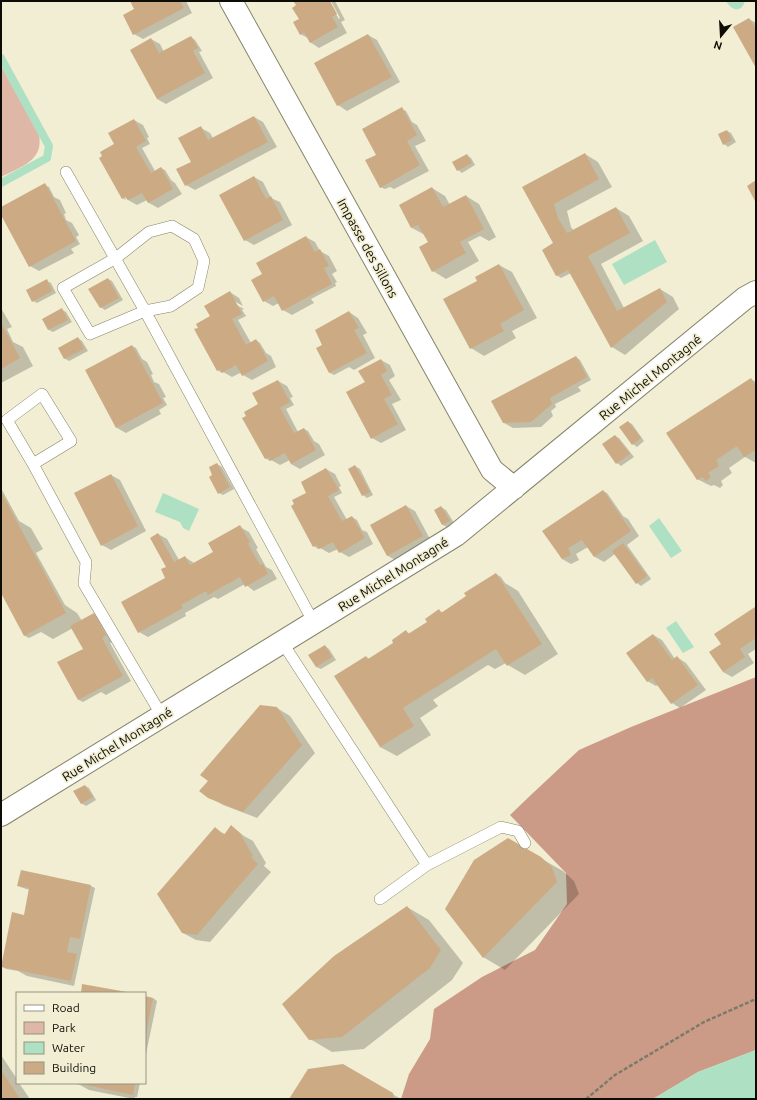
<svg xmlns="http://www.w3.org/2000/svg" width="757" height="1100" font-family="Ubuntu,sans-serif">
<rect width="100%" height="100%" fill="#f1eed3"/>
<path fill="#dfb7a6" d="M1 66 39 135C44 161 20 167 1 177Z"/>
<path fill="#cc9b87" d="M756 677V1050L698 1072 653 1099H401L409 1074 430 1039 434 1009 482 977 535 950 567 904 566 873 510 815 533 793 579 750 631 727Z"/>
<path fill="#aee0c3" d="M726 1H745C741 14 731 10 726 1Z
M655 240 667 262 624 285 612 264Z
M163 493 199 509 189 531 183 528 180 522 155 512Z
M659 518 682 551 671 558 649 526Z
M676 621 694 647 683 653 666 628Z
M756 1050V1099H653L698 1072Z"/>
<path fill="#0003" d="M131 1H186L192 13 143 39 134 34 136 10Z
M294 1H328L339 19 340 18 331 1H335L345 20 341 22 347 33 319 48 310 42 308 38 300 34V19L297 6Z
M749 19 756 23V66Z
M368 35 377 40 400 82 347 111 338 105Z
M191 37 195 40 202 51 199 52 213 78 166 104 157 99 151 39 160 44 164 52Z
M402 109 406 111 412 122 417 125 426 141 415 146 429 171 394 189 390 187 385 189 380 187 377 155Z
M254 117 263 122 277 147 195 190 186 185 201 128 210 133 213 138Z
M134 120 143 125 149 137 147 138 150 144 142 148 155 171 161 168 165 170 171 180 175 183 182 194 158 208 149 203 147 200 137 205 128 200 123 194 126 200 122 198 116 145Z
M727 131 731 133 736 142 728 147 724 144Z
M585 154 598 162 612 187 567 211 571 227 574 231 616 208 629 216 643 241 601 264 624 308 660 289 673 297 679 309 625 355 612 347 571 273 561 278 556 275 554 243 524 188Z
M467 155 471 158 475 165 462 173 458 170Z
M254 177 263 182 271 198 280 202 292 225 254 245 245 240Z
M45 185 49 187 54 197 60 200 66 213 64 214 66 220 72 223 79 235 76 237 80 244 71 249 74 253 39 271 30 266 1 213V208Z
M432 188 445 196 450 205 466 196 479 204 496 237 489 241 480 236 468 242 479 261 446 279 433 271 429 243 425 235 412 228Z
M306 237 315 242 320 251 329 256 337 271 332 274 337 282 335 283 336 286 311 299 314 303 292 315 283 310 279 303 273 306 264 301 263 274Z
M499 265 512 272 537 318 512 331 516 338 484 356 471 348 479 281Z
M108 279 112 281 123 300 105 310 100 307Z
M47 281 51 283 56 293 37 303 33 301Z
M230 292 239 298 243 306 232 300 231 302 244 309 242 310 246 316 238 320 251 343 256 340 260 343 266 353 271 356 276 367 252 380 243 375 242 372 232 377 223 372 222 373 217 370 198 329 211 317Z
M1 308 12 327 7 329 13 342 23 347 33 366 1 383Z
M62 310 66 312 72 322 53 332 49 330 43 320Z
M349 312 358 318 367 333 363 335 375 358 354 370 349 367 334 375 330 373 318 349 324 345Z
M78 338 82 341 88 351 69 361 64 358Z
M132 346 136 348 142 359 147 362 153 374 151 375 154 382 159 384 166 397 163 398 167 405 159 410 161 414 126 433 117 428Z
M576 357 580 360 591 380 578 387 581 391 555 404 556 407 551 411 553 416 541 427 513 428 504 423Z
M381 360 390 365 395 376 389 380 401 400 392 404 406 430 381 443 372 438 366 383Z
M751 379 756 382V463L745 457 729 468 732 473 721 481 723 485 720 488 714 485 711 486 697 479Z
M278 381 287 386 293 397 290 398 294 405 286 409 298 432 304 429 308 431 314 441 319 444 325 455 300 469 291 464 290 460 280 465 271 460 270 461 265 458 259 405Z
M628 422 632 424 644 441 637 447 633 444 621 427Z
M615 436 619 438 634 457 621 466 617 463 603 445Z
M217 464 222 467 234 489 223 495 219 493 214 475Z
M355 466 360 469 373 495 367 498 363 495Z
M326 469 335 474 341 486 339 487 342 493 334 497 347 520 352 517 357 520 362 530 367 532 373 544 349 557 340 552 338 549 329 553 320 548 318 549 314 546 308 493Z
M111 475 120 480 146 531 111 550 102 545Z
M1 488 19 521 31 528 43 549 36 553 65 605 77 613 82 621 94 614 103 620 115 641 110 643 131 681 106 695 101 692 83 702 79 700 84 649 73 628 53 639 41 632 29 638 25 636 1 591Z
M603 491 607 493 623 516 628 519 639 536 627 545 651 579 641 586 637 583 615 554 604 562 595 557 588 547 576 554 579 560 571 564 562 559 544 531Z
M406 506 415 511 431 541 397 561 388 556 371 526Z
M441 507 446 510 454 523 447 527 443 525 435 511Z
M240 527 249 532 258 548 256 549 266 567 272 570 277 579 254 591 245 584 218 599 214 597 185 613 186 616 148 637 139 632 167 579V567L158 534 167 539 179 560 185 557 194 563 214 552Z
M496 574 501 577 505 583 518 591 558 654 525 675 508 665 506 663 495 669 488 665 433 700 438 706 420 718 431 735 397 756 380 747 366 657 370 659 395 643 406 631 410 634 428 622 439 610 443 613 467 597Z
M755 608 756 609V649L748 654 754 663 732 677 723 672 722 644Z
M653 635 662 640 675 659 677 657 686 663 706 690 680 708 672 703 658 685 656 686 647 681Z
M325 646 329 649 336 660 321 669 316 667Z
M277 708 290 716 315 753 257 818 223 805 209 797Z
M85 786 89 788 96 800 86 806 81 803Z
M215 829 225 834 235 829 244 836 253 841 266 863 264 866 271 872 210 942 196 940 183 933Z
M540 858 563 871 574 881 579 894 505 970 483 957Z
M81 884 91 886 95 888 74 986 27 976 18 971 6 969 2 966 25 916 30 890 23 888 18 886Z
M407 907 429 920 463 963 452 980 364 1049 332 1052 310 1039Z
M145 997 153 998 157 1001 146 1054H145Z
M1 1055 17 1079V1083H19L30 1099H1Z
M342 1065 401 1099H290Z
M71 1083H140L137 1097H135L134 1099 89 1090 80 1085Z"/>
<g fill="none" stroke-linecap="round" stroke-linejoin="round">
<path stroke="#aee0c3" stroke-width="8" d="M1 58 49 146 47 158 1 183"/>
</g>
<path fill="#ccab84" d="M130 1H180L184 8 133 35 123 15 134 9Z
M293 1H330L337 14 332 17 338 27 310 43 304 32 300 35 293 22 299 19 292 8 296 5Z
M749 18 756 29V68L733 27Z
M368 34 392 77 337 106 314 63Z
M191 36 198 48 193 51 205 73 157 99 130 50 151 38 159 53Z
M402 107 417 135 407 141 420 165 380 188 365 160 376 155 362 129Z
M254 116 268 142 185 186 176 169 191 162 178 138 201 126 208 140Z
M134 119 146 141 136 147 151 173 161 167 173 189 148 203 142 193 128 200 125 197 122 199 99 158 102 156 100 152 114 144 108 133Z
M727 130 732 140 723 145 718 134Z
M585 153 599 179 554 204 558 218 567 233 616 207 630 233 588 256 617 311 660 288 667 302 611 348 568 270 556 276 542 250 553 243 522 187Z
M467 154 472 163 457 171 452 162Z
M254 176 266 199 271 196 283 220 244 241 219 195Z
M756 180V201H755L747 186Z
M45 183 76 241 29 267 1 215V207Z
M432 187 443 207 466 195 484 229 460 242 466 253 432 272 419 247 428 242 418 225 411 228 399 205Z
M306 236 315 252 320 249 329 266 324 268 332 284 282 311 274 296 263 302 251 280 262 274 256 263Z
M499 264 524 310 500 324 504 331 470 349 443 299 477 281 475 277Z
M108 278 119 298 100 308 88 289Z
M47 279 52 291 32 302 26 290Z
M230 291 242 314 232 319 246 345 256 339 268 361 242 376 236 365 222 373 220 369 217 371 194 329 198 328 196 324 210 316 204 306Z
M62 308 68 320 48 330 42 319Z
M349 311 359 328 354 330 367 353 329 373 316 348 322 345 315 330Z
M1 323 20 358 1 369Z
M78 337 84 349 64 359 58 348Z
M132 345 163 403 116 428 85 370Z
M576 356 587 377 550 398 552 404 531 422 503 423 491 401Z
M381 359 387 371 381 375 392 395 384 399 398 424 371 439 346 392 365 382 358 371Z
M751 378 756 386V450L744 457 737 446 716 460 719 466 708 473 711 477 706 481 702 477 697 480 666 433Z
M278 380 290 402 280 408 294 433 304 428 316 450 291 464 285 453 270 461 269 457 265 459 242 418 246 416 244 412 258 404 252 393Z
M628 421 641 438 632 445 619 427Z
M615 435 630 454 616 464 602 444Z
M217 463 230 487 218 494 209 477 212 475 209 467Z
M355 465 370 492 362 496 348 469Z
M326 468 339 490 328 496 342 521 352 516 365 538 339 553 333 542 319 549 317 545 313 547 291 506 294 504 292 500 306 493 301 482Z
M111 474 138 526 101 546 74 493Z
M603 490 631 531 594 557 582 540 568 548 571 555 562 559 542 531Z
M1 492 66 613 24 636 1 593Z
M406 505 423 536 387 556 370 525Z
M441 506 450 521 442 525 434 510Z
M240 525 250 542 248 544 260 565 263 564 268 574 245 587 240 577 208 595 206 591 181 605 183 608 138 633 121 602 165 578 161 569 166 567 150 538 158 533 174 562 185 556 190 565 213 552 208 543Z
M623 543 647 576 636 584 612 551Z
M496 573 542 644 507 666 496 649 403 708 414 726 380 747 334 676 366 656 368 659 393 643 392 640 406 630 408 634 427 622 425 619 439 609 441 613 466 596 464 593Z
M755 607 756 609V638L740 649 745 657 723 672 709 652 721 644 714 634Z
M94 613 106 635 102 638 123 676 78 700 57 662 83 649 70 626Z
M653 634 672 660 677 656 698 685 671 704 652 678 647 682 626 653Z
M325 645 332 657 316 667 308 655Z
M260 705 277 707 302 745 243 812 208 798 199 791 208 781 200 775Z
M85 785 93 797 81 804 73 791Z
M231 825 240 833 253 856 251 857 258 864 197 935 182 933 157 894 215 827 224 835Z
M508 838 541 857 552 867 557 882 483 958 445 909 474 860Z
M21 870 91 885 80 939 70 937 67 952 77 954 71 981 1 967 12 912 24 915 29 888 17 886Z
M407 906 441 950 430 968 342 1037 309 1040 282 1004 334 956Z
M82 984 127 992V993H81Z
M145 996 153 998 146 1034H145Z
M343 1064 393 1093 394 1099H289L308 1069Z
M1 1070 20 1099H1Z
M77 1083H135L133 1095Z"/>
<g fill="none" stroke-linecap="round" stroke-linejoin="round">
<defs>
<path id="service" d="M66 172 145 311 314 623
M172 226 194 239 204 261 198 288 171 306 145 311 90 334 63 288 116 258 149 232Z
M33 464 71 441 42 394 7 420 33 464 86 562 84 584 162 716
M282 642 427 865
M380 899 427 865 501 827 518 831 525 843"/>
<path id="minor" d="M231 1 492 470 514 488
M1 815 456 535 745 298 756 292"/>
</defs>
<use href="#service" stroke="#86836b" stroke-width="12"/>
<use href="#minor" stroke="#86836b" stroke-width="24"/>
<path stroke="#7c7a69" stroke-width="2.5" stroke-dasharray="4 2" stroke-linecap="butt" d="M586 1099 615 1075 704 1022 756 999"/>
<use href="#service" stroke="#fff" stroke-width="11"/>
<use href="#minor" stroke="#fff" stroke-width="22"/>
</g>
<g text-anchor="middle" stroke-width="3.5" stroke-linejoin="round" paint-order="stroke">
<g font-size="13" fill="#0e0d05" stroke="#f1eed3">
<text transform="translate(368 248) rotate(61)" y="5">Impasse des Sillons</text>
<text transform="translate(650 377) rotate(-39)" y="5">Rue Michel Montagné</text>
<text transform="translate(393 574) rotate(-32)" y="5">Rue Michel Montagné</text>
<text transform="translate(117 744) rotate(-32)" y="5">Rue Michel Montagné</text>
</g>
</g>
<rect width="757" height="1100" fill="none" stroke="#0e0d05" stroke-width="4"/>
<rect x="16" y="992" width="130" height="92" fill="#f1eed3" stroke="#969481"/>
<rect x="24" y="1005" width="20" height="6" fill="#ffffff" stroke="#969481"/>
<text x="52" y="1012" font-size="12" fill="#0e0d05">Road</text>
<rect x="24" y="1022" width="20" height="12" fill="#dfb7a6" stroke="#969481"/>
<text x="52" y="1032" font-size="12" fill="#0e0d05">Park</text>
<rect x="24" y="1042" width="20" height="12" fill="#aee0c3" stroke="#969481"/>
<text x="52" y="1052" font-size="12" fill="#0e0d05">Water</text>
<rect x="24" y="1062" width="20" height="12" fill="#ccab84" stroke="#969481"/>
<text x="52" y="1072" font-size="12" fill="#0e0d05">Building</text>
<g transform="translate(721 36) rotate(198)" stroke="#f1eed3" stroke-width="3" paint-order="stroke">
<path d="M0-3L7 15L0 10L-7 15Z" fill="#0e0d05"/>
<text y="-6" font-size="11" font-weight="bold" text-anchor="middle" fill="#0e0d05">N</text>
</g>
</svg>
